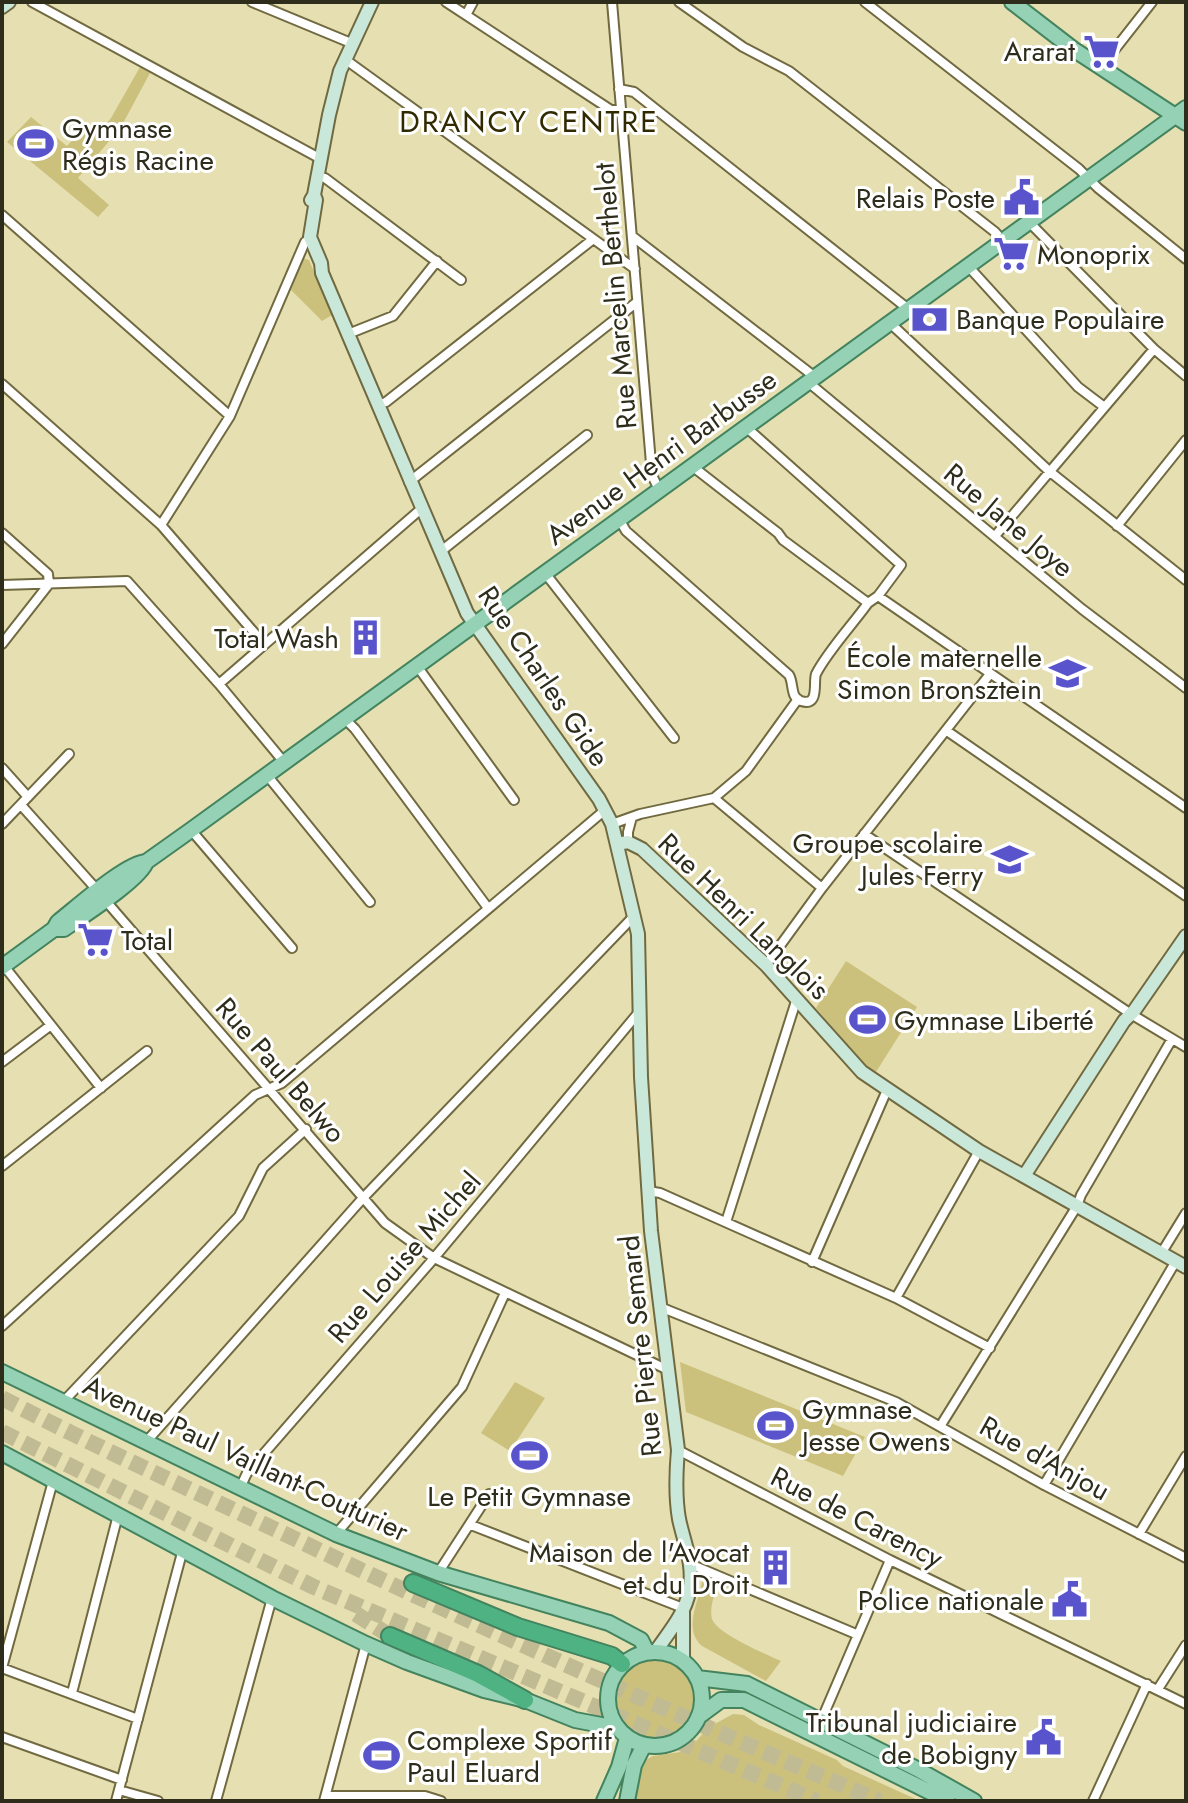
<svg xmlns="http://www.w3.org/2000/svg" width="1188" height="1803" font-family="Jost,sans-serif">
<rect width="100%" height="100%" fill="#e6dfb2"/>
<path fill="#ccc17c" d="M140 67 150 73 121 127 78 178 109 205 98 217 7 142 31 117 67 146 77 135 100 132 111 118Z
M303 258 309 260 332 315 322 321 291 290Z
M846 961 917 1007 876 1072 866 1066 816 1008Z
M680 1362 865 1437 843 1476 686 1412Z
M515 1382 545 1398 510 1451 481 1433Z
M707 1577 718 1582C715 1593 709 1608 712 1619 717 1634 766 1654 781 1661L766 1681 702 1646C683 1629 698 1604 702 1582Z
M614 1698a40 40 0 1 1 80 0a40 40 0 1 1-80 0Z
M733 1714 744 1715 759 1725 837 1760 843 1766 920 1801H633L642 1762 653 1756 687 1751 709 1727Z"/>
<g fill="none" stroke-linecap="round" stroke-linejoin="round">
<path stroke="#c1bb94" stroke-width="16" stroke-dasharray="16 8" stroke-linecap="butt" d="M2 1398C90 1444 181 1485 270 1527 471 1623 674 1715 880 1801
M2 1432 314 1587 817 1801
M356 1614 390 1636"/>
<defs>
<path id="street" d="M32 2 321 159
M252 2 351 43
M446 2 611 110H621
M612 2 652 475 659 490
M679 2 743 47 789 71 995 232 1003 241
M865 2 1079 169 1098 188 1186 259
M466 15 473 2
M346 60 635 269
M1101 67 1152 2
M619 89 634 92 907 308
M318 176 325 178 461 280
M2 215 230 416
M1029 222 1154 349 1186 376
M632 236 815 377
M968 266 1078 387 1103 406
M890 323 1049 471 1186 580
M348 334 393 316 437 261
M808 382 1082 609 1186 688
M2 384 161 525 264 644
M380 404 386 402 592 240
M692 466 778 533 783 540 868 603
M409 482 637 302
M619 519 626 531 789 675C794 683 790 698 801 701 820 707 813 682 816 674 827 652 853 624 868 603L878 596 901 565 747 428
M161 525 230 416 305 242
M1117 526 1186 440
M2 533 48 574 49 584
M995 536 1154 349
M440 552 587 435
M545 573 674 738
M2 585 127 581 219 684 283 761
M878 596 1186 808
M2 644 49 584
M417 666 514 800
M219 684 421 509
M344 718 355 729 488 908
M947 731 1186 896
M2 768 28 797
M266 774 370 902
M714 798 822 888
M21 805 98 891
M2 824 69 754
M612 824 640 814 714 798 746 771 798 699
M191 830 292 948
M864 834 1131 1014 1186 1047
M628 842V832L632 817
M105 900 385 1223 434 1258 668 1370
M766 965 822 888 990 674
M4 966 101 1088
M2 1062 51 1025
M2 1166 147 1051
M648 1191 660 1193 896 1298 990 1348
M726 1222 797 998
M1162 1252 1186 1213
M812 1262 887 1090
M896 1298 979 1151
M660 1307 896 1402 1044 1485 1186 1558
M2 1326 255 1095 282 1083 605 810
M63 1402 239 1216 263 1168 306 1129
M941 1425 1077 1206 1081 1195 1172 1039
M146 1442 363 1198 635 915
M678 1450 890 1560 1186 1704
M53 1481 2 1668 138 1719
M1044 1485 1176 1261
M240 1488 247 1473 429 1264 639 1012
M471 1525 683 1608
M336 1534 462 1387 505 1293
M1139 1534 1186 1456
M690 1564 856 1634
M438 1573 489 1494
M1158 1689 1186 1645
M72 1693 118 1515
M821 1721 890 1560
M2 1737 122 1780
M119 1790 158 1801
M326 1796H425L441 1801
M116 1801 183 1549
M216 1801 272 1598
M324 1801 366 1644
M1093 1801 1147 1684"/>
<path id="secondary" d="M2 7 9 2
M314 195 316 200 310 237 321 263 322 273 467 613 599 799 612 824 638 934 641 1077 651 1231 678 1450C676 1473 675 1496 679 1519 684 1543 695 1566 689 1592 685 1614 668 1633 656 1651
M311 200 314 195 329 115 340 71 372 2
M617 844 628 842 642 849 766 965 862 1072 979 1151 1186 1267
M1024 1176 1124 1021 1134 1011 1186 936
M683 1612V1661"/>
<path id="primary" d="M1012 2 1073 49 1186 123
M56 929H64C81 917 141 879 146 862
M2 967 54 929 58 922C76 908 126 863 146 862L191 830 1186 108
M2 1372 336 1534 438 1573 609 1623 641 1640 647 1652
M2 1453 272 1598 366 1644 407 1662 484 1690 525 1700 575 1720 617 1728
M608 1699a47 47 0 1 1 94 0a47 47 0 1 1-94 0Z
M697 1678 747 1684 917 1769 974 1801
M698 1717 721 1700H744L948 1801
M604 1801 619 1767 627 1738
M627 1801 634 1765 644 1745"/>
<path id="highway" d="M413 1583 518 1627 612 1656 622 1664
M390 1636 478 1674 525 1700"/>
</defs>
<use href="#street" stroke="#716a41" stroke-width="12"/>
<use href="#secondary" stroke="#716a41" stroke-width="16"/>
<use href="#primary" stroke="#43835e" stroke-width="18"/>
<use href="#highway" stroke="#43835e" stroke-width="20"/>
<use href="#street" stroke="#fff" stroke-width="8"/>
<use href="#secondary" stroke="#cae8da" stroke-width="12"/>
<use href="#primary" stroke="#95d1b4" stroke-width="14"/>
<use href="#highway" stroke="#4eb282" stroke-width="16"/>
</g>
<defs>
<symbol id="supermarket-bare" viewBox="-9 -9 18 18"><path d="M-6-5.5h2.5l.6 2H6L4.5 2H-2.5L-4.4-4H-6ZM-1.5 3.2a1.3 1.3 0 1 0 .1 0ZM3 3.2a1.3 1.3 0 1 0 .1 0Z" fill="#5a54cc" stroke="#fff" stroke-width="2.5" paint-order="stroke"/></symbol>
<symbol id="stadium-bare" viewBox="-9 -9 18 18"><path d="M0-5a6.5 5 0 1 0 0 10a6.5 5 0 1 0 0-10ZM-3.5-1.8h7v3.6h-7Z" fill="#5a54cc" stroke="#fff" stroke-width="2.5" paint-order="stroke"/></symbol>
<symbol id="civic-bare" viewBox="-9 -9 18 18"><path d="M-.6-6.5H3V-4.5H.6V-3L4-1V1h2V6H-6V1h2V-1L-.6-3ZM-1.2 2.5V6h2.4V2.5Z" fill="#5a54cc" stroke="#fff" stroke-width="2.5" paint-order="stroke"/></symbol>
<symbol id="bank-bare" viewBox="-9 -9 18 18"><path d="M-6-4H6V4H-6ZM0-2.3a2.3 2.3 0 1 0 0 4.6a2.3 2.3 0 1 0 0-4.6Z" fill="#5a54cc" stroke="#fff" stroke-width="2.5" paint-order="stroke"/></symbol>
<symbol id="building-bare" viewBox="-9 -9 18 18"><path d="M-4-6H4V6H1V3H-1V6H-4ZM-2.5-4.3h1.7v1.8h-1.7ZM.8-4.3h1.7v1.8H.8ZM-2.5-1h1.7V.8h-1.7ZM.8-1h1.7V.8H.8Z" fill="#5a54cc" stroke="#fff" stroke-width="2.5" paint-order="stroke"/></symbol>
<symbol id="school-bare" viewBox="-9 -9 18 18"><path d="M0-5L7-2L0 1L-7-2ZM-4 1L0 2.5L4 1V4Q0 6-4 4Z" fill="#5a54cc" stroke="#fff" stroke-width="2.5" paint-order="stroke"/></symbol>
</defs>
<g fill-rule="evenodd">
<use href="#supermarket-bare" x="1076" y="26" width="51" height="51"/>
<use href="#stadium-bare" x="10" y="118" width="51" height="51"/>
<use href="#civic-bare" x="996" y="172" width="51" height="51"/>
<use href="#supermarket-bare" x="986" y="228" width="51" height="51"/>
<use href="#bank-bare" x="904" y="294" width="51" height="51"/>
<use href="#building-bare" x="340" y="612" width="51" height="51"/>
<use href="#school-bare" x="1042" y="648" width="51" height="51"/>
<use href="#school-bare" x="984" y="834" width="51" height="51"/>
<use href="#supermarket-bare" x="70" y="914" width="51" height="51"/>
<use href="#stadium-bare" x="842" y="994" width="51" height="51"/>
<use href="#stadium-bare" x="750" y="1400" width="51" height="51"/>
<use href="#stadium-bare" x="504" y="1430" width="51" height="51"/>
<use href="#building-bare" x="750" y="1542" width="51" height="51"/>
<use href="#civic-bare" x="1044" y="1574" width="51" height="51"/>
<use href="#civic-bare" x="1018" y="1712" width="51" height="51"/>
<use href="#stadium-bare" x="356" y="1730" width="51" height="51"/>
</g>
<g text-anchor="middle" stroke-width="6" stroke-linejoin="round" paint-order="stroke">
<g font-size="28" fill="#2e2c1a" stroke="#fff" text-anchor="end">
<text x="1075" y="61">Ararat</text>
<text x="62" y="138" text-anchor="start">Gymnase<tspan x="62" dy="32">Régis Racine</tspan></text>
<text x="995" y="208">Relais Poste</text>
<text x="1037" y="264" text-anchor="start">Monoprix</text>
<text x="956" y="329" text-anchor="start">Banque Populaire</text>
<text x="339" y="648">Total Wash</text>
<text x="1042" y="667">École maternelle<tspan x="1042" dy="32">Simon Bronsztein</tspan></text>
<text x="983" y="853">Groupe scolaire<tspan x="983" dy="32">Jules Ferry</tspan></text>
<text x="121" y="950" text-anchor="start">Total</text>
<text x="894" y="1030" text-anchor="start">Gymnase Liberté</text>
<text x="802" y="1419" text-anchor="start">Gymnase<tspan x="802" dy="32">Jesse Owens</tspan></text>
<text x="529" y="1506" text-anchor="middle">Le Petit Gymnase</text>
<text x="749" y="1562">Maison de l'Avocat<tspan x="749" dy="32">et du Droit</tspan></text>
<text x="1044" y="1610">Police nationale</text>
<text x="1017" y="1732">Tribunal judiciaire<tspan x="1017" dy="32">de Bobigny</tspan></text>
<text x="407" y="1750" text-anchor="start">Complexe Sportif<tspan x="407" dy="32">Paul Eluard</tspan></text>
</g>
<g font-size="28" fill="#2e2c1a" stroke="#fff">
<text transform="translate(615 296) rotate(-95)" y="10">Rue Marcelin Berthelot</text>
<text transform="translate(661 457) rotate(-36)" y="10">Avenue Henri Barbusse</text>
<text transform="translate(1009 520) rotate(40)" y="10">Rue Jane Joye</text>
<text transform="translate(544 676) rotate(56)" y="10">Rue Charles Gide</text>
<text transform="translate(744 916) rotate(44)" y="10">Rue Henri Langlois</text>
<text transform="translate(281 1070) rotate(49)" y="10">Rue Paul Belwo</text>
<text transform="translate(404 1257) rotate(-49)" y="10">Rue Louise Michel</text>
<text transform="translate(640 1346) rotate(-96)" y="10">Rue Pierre Semard</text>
<text transform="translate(246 1458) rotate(25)" y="10">Avenue Paul Vaillant-Couturier</text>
<text transform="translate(1045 1458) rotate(29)" y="10">Rue d'Anjou</text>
<text transform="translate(857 1517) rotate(27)" y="10">Rue de Carency</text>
</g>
<g font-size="30" letter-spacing="2" fill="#312a00" stroke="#fff">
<text x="529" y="132">DRANCY CENTRE</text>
</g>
</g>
<rect width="1188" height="1803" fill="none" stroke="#2e2c1a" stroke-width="8"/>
</svg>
